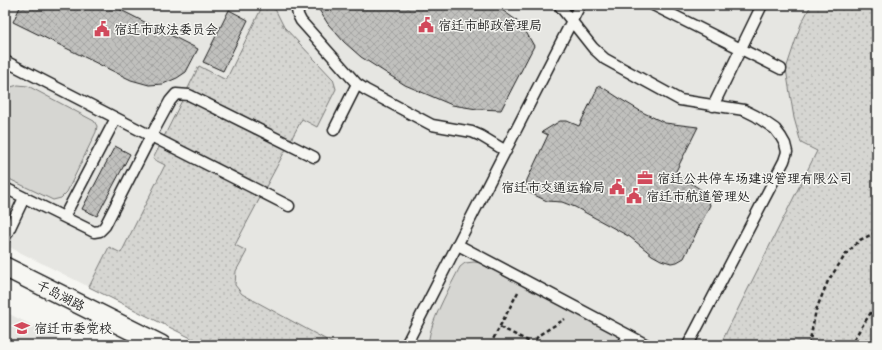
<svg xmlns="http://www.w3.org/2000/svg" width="882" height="350" font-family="'Architects Daughter','LXGW WenKai TC',sans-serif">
<defs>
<pattern id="garden-dots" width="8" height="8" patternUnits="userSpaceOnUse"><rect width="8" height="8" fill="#d6d6d2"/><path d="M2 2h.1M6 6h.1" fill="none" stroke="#b7b7b4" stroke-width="1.8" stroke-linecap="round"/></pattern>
<pattern id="building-cross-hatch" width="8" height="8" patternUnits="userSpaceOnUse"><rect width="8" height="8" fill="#c0c0bd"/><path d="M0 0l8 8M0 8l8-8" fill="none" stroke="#a4a4a2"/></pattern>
</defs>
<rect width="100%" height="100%" fill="#f6f6f2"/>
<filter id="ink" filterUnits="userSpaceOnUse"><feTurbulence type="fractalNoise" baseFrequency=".025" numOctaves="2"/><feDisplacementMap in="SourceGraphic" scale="8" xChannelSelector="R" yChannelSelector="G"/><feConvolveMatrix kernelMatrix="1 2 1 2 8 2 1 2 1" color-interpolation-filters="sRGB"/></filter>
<g filter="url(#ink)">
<path fill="#e6e6e2" d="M5 5H877V345H205L5 245Z
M5 312 73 345H5Z"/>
<path fill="#d6d6d2" stroke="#797977" d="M18 85 28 86 94 121 97 126 96 132 67 192 61 198 53 200 5 177V94L11 87Z
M474 262 482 263 637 345H429C426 329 452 283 460 267L465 263Z"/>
<path fill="url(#garden-dots)" stroke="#797977" d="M263 5H273L284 27 333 79 336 89 317 127 302 119 235 245 247 251 236 271 235 285 242 294 336 345H205L89 287 109 247 121 253 165 165 153 159 199 66 226 80Z
M811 5H877V345H720L817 151 801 143 794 118 786 69 801 24Z"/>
<path fill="url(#building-cross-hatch)" stroke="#1c1c1c" d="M21 5H111L198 49 186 72 177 78 163 84 149 85 131 80 13 22Z
M316 5H495L516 20 526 32 534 46 501 110 477 109 452 105 405 85 361 57 344 42 328 24Z
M229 10 248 20 223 71 203 62Z
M599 85 622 100 642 112 665 123 698 127 675 173 700 189 706 194 710 205 684 258 677 262 671 263 661 260 652 255 630 237 575 207 562 202 547 201 530 193 527 190 526 185 527 180 548 135 542 132 560 121H567L579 126Z
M115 146 130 154 97 216 82 209Z"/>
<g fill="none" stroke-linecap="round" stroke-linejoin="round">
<defs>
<path id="lane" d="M296 5 298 15 301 21 357 84 366 90 432 125 472 132 481 136 506 151
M559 5 593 48 605 59 680 100 744 110 756 116 775 129 781 137 785 144 787 152 784 161 688 345
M653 5 781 69
M5 61 151 136 105 226 100 231 94 232 5 188
M713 106 762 5
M334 130 357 84
M289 206 151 136 170 101 176 94 189 95 314 157
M64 217 116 118
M5 238 24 198
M458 245 647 345
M406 345 580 5
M623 345 628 335"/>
<path id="street" d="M5 267 161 345"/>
</defs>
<use href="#lane" stroke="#1c1c1c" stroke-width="13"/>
<use href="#street" stroke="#1c1c1c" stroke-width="22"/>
<path stroke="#1c1c1c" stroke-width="2.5" stroke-dasharray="4 3" stroke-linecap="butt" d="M500 327 532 343
M490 345 518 292
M531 345 539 335 565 319
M809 345 816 310 828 281 846 254 860 240 877 232
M850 345 877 303"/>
<use href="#lane" stroke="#f6f6f2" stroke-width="10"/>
<use href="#street" stroke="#f6f6f2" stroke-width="19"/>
</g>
</g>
<defs>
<symbol id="civic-bare" viewBox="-9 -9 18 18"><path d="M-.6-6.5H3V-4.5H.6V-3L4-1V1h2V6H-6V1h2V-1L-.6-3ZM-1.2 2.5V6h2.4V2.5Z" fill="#d1495b" stroke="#f6f6f2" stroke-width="2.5" paint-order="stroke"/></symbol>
<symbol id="office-bare" viewBox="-9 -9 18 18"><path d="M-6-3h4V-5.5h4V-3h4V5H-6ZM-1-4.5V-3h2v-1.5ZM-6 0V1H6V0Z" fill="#d1495b" stroke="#f6f6f2" stroke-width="2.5" paint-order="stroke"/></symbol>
<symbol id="university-bare" viewBox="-9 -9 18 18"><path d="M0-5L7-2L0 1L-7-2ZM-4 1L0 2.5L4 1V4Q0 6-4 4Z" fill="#d1495b" stroke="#f6f6f2" stroke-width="2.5" paint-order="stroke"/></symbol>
</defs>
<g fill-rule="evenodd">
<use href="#civic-bare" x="415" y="14" width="22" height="22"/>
<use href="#civic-bare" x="91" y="18" width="22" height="22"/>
<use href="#office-bare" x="634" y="167" width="22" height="22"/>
<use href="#civic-bare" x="606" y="176" width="22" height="22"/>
<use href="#civic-bare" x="623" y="185" width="22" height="22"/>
<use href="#university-bare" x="11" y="317" width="22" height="22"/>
</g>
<g text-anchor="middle" stroke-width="3" stroke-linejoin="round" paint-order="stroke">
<g font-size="13" fill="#1c1c1c" stroke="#f6f6f2" text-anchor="start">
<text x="438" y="30">宿迁市邮政管理局</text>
<text x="114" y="34">宿迁市政法委员会</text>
<text x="657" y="183">宿迁公共停车场建设管理有限公司</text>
<text x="605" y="192" text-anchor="end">宿迁市交通运输局</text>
<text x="646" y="201">宿迁市航道管理处</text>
<text x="34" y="333">宿迁市委党校</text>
</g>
<g font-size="13" fill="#1c1c1c" stroke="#f6f6f2">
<text transform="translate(61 295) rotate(27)" y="5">千岛湖路</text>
</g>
</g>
<rect width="882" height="350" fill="none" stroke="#f6f6f2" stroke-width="20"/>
<rect x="10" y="10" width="862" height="330" fill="none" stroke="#1c1c1c" stroke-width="1.5" filter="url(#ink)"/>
</svg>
